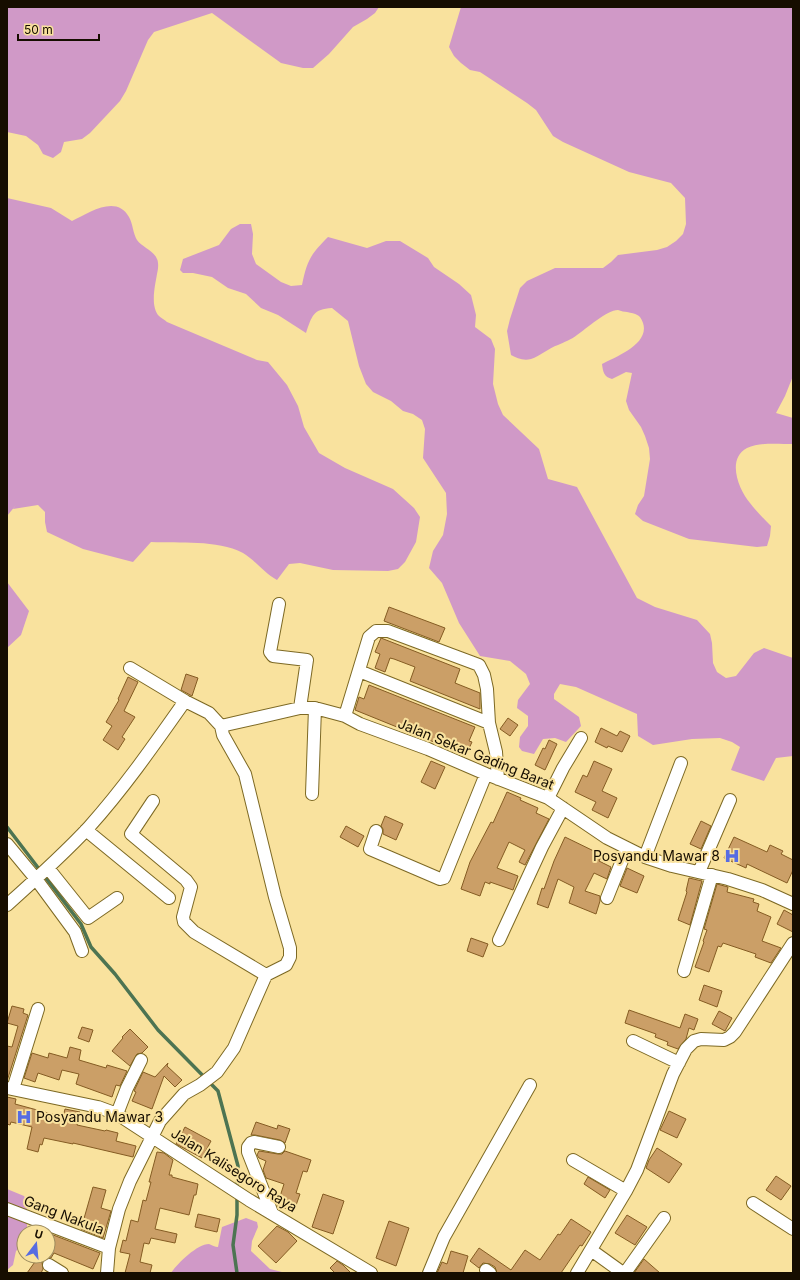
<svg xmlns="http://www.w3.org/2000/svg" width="800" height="1280" font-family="Inter,sans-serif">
<rect width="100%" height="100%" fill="#f9e29e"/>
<path fill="#d099c7" d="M7 7H379L375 13 367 19 353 27 329 54 313 68H303L281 63 212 13 154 32 148 40 126 91 120 101 90 133 82 139 64 142 61 152 53 158 43 154 38 145 26 136 7 132Z
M461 7H793V376L785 396 776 413 793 418V444C778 444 760 442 747 448 726 459 739 490 750 503 756 511 764 519 771 526L770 536 767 546 757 547 689 539 643 521 635 514 638 505 644 496 650 459 649 448 645 436 641 427 629 410 626 401 632 373 626 372 612 379C604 377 603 372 602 364 616 357 650 344 643 323 640 314 636 314 627 312 625 312 621 311 618 310 607 310 586 329 577 335 571 340 564 342 558 345 549 348 540 356 531 359 523 361 517 358 511 355L507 331 510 319 520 288 527 281 555 268H603L611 262 618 255 657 250 667 247 676 241 683 234 686 224 685 198 671 183 629 172 563 142 553 136 536 110 527 103 480 72 470 70 461 63 454 56 449 47Z
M7 198 51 208 72 221C89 213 116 194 129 217 133 224 133 234 137 240 142 247 154 251 157 259 159 263 158 270 157 274 155 286 150 306 159 316 161 318 165 320 167 322L257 360 268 362 287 385 298 406 304 427 319 453 345 468 393 489 414 508 420 517 416 542 405 562 398 569 388 571 333 570 300 563 289 564 277 580C264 573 255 560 243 553 216 539 180 544 151 542L133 562 83 549 47 532 45 522V512L38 505 13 509 16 505 7 516Z
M240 224H251L253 234 252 254 256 264 281 282 291 286 302 285C307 261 310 255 328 237L367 248 386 241H400L428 258 434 267 459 284 471 295 476 315 475 327 491 339 495 349 493 384 498 404 503 415 539 449 548 479 577 487 637 598 655 607 697 620 710 634 712 643 713 663 717 672 726 678 736 676 754 653 764 648 793 658V756L776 758 764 781 731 770 740 747 732 742 720 738 692 739 653 745 638 736 637 714 576 687 560 684 554 694V699L579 717 581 726 566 742 555 738 543 739 534 754 522 751 519 747 520 737 528 726V716L517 708 518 700 530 684 526 674 510 661 480 656 459 623 442 583 429 568 433 551 443 535 447 514 446 493 423 458 425 429 422 420 413 414 403 411 391 401 373 392 366 384 359 366 348 321 332 308C313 309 312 316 306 333L278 315 261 308 246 294 228 288 212 277 193 273H183L180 270 183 259 219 245 231 229Z
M7 582 29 611 21 635 7 648Z
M7 1189 24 1196 27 1201V1232H24C24 1241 23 1246 16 1251L13 1265 7 1270Z
M246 1218 257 1222 258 1227 252 1241 251 1251 270 1269 286 1273H171C177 1264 197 1244 209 1244 212 1245 215 1247 218 1247L222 1227Z"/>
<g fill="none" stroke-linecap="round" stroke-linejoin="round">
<path stroke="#4d7452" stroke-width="3.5" d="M7 827 81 924 91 947 115 974 158 1030 218 1091 238 1166 237 1188
M237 1273 233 1245 237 1215V1195"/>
</g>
<path fill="#cb9f67" stroke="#855c23" d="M389 607 445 628 439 642 384 621Z
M381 638 460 669 455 683 480 693V709L410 681 415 667 394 659 390 658 385 672 375 668 380 654 375 652Z
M186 674 198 678 192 696 181 690Z
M128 677 138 682 124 711 135 717 122 737 125 739 118 750 103 740 112 726 106 722 119 700 118 699Z
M369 685 475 727 469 741 472 742 466 755 355 710 359 697 364 699Z
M508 718 518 725 510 736 500 729Z
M601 728 617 736 620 731 630 736 622 752 608 746 607 748 595 742Z
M549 740 557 744 545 770 535 765 543 748 545 749Z
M431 761 445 767 435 789 421 782Z
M594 761 612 769 602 791 617 798 608 818 592 810 596 802 575 792 583 775 587 777Z
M507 792 521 798 520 800 538 808 536 813 549 819 525 865 519 862 525 850 509 842 497 868 518 876 513 890 490 882V884L485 882 480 896 461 889 470 862 491 822 493 823Z
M385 816 403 824 396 840 383 834V829L381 826Z
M701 821 711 826 701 849 690 844Z
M346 826 364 836 358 847 340 837Z
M565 837 602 855 599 861 611 867 607 879 594 873 585 891 600 896V901L596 914 569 903 574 887 558 879 548 908 537 904 542 888 544 889 554 861Z
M734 837 767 852 770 845 783 851 781 854 793 860V870L787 883 747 864 746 868 724 858Z
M627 868 644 876 637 893 620 886Z
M689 878 702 881 690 925 678 920 687 892 686 891Z
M717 884 728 887 727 892 754 899 753 902 759 904 757 911 771 917 762 941 781 948 771 963 755 957 756 954 723 943 721 947 718 946 709 972 695 967 704 942 703 941 707 930 704 929Z
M784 910 793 915V932L777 924Z
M471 938 488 944 483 957 467 951Z
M704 985 722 991 717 1007 699 1000Z
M12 1006 24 1009 23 1013 28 1015 7 1081V1046L12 1047 18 1026 7 1023Z
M629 1010 680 1028 685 1014 698 1019 694 1030 689 1028 686 1039 678 1049 667 1045 668 1042 655 1037 656 1034 625 1023Z
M719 1011 732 1018 725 1031 712 1024Z
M82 1027 93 1030 89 1042 78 1038Z
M130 1029 148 1047 142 1053 137 1054 130 1066 112 1051 123 1038 122 1037Z
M70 1047 81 1050 79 1060 106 1068 107 1065 127 1071 120 1086 116 1085 112 1097 76 1084 79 1074 62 1070 59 1080 38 1073 35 1082 24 1078 32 1053 48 1058 49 1053 67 1058Z
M168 1063 167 1066 182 1080 175 1087 164 1076 152 1109 132 1101 136 1092 134 1091 143 1072 155 1077Z
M7 1097 16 1099 15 1104 63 1117 65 1109 80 1112 77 1125 105 1131 106 1130 118 1133 116 1141 136 1146 133 1157 73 1143V1144L44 1138 42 1145 40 1144 38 1152 27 1149 32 1127 11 1122 10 1125 7 1124Z
M669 1111 686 1119 677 1138 660 1130Z
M256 1122 277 1129 278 1125 290 1129 285 1143 280 1140 255 1135H251Z
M185 1127 211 1141 202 1158 176 1144Z
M657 1148 682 1164 669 1183 646 1168 649 1160Z
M259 1151 278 1154H282L285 1151 311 1160 307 1172 303 1171 296 1193 300 1194 294 1211 277 1206 284 1184 266 1178 263 1170 266 1161 259 1158 257 1155Z
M157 1152 164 1153 173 1160 169 1175H172V1177L198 1184 196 1195H194L189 1215 160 1208 155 1229 177 1234 175 1243 151 1238 149 1244 144 1243 140 1262 152 1265 150 1273H125L130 1254 120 1252 123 1240 126 1241 131 1220 138 1222 143 1200 146 1201 151 1182H149Z
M776 1176 791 1186 781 1200 766 1190Z
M588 1177 610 1190 605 1198 584 1184Z
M93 1187 106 1190 101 1208 111 1211 103 1238 81 1229Z
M323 1194 344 1201 333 1234 312 1227Z
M198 1214 220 1219 217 1232 195 1227Z
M627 1215 647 1227 635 1245 615 1233Z
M571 1219 591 1232 582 1246 580 1245 561 1273H497L495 1267 490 1264 483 1263 479 1268 470 1261 479 1248 511 1270 525 1250 540 1260 558 1234 560 1235Z
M389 1221 409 1228 396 1266 376 1258Z
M277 1226 288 1232 297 1241 276 1263 258 1246Z
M48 1233 100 1253 93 1269 54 1253 51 1258H48Z
M451 1251 468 1256 463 1273H437L442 1262 447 1264Z
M37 1259 42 1262 43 1269 41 1273H27Z
M644 1259 660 1273H634Z
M337 1261 343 1265 351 1273H335L330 1268Z"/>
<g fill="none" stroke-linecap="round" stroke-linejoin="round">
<defs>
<path id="minor" d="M279 604 270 652 273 656 307 660 300 708
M130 668 185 701
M359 671 489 723
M345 716 369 637 376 631H388L479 665 484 675 487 689 489 723 496 752 498 779
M312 794 315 708
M548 798 563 768 581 738
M153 801 131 834 186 880 191 887 183 917 184 922 194 932 266 975
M86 830 169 898
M376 831 370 849 440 879 444 878 486 774
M7 844 36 879 75 932 82 951
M645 857 681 763
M48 868 88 918 117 898
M699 872 730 800
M607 898 627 848
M7 905C35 880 63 855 89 827 124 788 154 745 185 701L209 713 221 726
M499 940 542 847 563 808
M684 971 712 875
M633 1041 679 1063
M7 1088 98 1107 117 1114 249 1200 371 1273
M13 1089 38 1009
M117 1114 127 1088 141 1060
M573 1160 626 1191
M753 1203 793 1229
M7 1209 109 1248
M272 1213 248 1152V1147L251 1143 254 1142 279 1147
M591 1250 623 1273
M49 1265 62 1273
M486 1270 490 1273
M107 1273 109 1248 119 1209 130 1181 160 1121 184 1094 200 1085 217 1072 234 1048 266 975 286 965 290 957V948L275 897 245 774 223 735 221 726 300 708H315L345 716 360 724 428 749 486 774 548 798 607 838 645 857 672 866 728 879 762 890 793 904
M429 1273 444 1237 530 1085
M577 1273 626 1191 637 1170 673 1074 686 1049 694 1041 701 1039 724 1040 730 1037 735 1032 793 943
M625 1273 664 1218"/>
</defs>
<use href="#minor" stroke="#7d6924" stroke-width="14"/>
<use href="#minor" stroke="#fff" stroke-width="12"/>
</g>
<defs>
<symbol id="hospital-bare" viewBox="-9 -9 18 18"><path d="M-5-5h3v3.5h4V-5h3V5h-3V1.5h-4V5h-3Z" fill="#576ce2" stroke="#f9e29e" stroke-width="2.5" paint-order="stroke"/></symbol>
</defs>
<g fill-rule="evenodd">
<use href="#hospital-bare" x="721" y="845" width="22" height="22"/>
<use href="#hospital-bare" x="13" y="1106" width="22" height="22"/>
</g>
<g text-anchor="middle" stroke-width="4" stroke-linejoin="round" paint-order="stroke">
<g font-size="14" fill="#160d00" stroke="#f9e29e">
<text transform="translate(476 754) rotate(22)" y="5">Jalan Sekar Gading Barat</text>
<text transform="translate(234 1170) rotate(32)" y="5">Jalan Kalisegoro Raya</text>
<text transform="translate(64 1215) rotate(21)" y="5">Gang Nakula</text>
</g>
<g font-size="14" fill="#160d00" stroke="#f9e29e" text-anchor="end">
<text x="720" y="861">Posyandu Mawar 8</text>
<text x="36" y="1122" text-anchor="start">Posyandu Mawar 3</text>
</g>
</g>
<rect width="800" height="1280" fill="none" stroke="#160d00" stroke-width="16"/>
<g transform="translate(36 1244) rotate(16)"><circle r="19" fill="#f9e29e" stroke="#9e8d5f"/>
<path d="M0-3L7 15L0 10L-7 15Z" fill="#576ce2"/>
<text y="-6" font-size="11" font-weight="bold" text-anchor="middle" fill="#160d00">U</text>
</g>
<path d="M18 34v6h81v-6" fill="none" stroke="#160d00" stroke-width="2"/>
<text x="24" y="34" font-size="12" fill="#160d00" stroke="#f9e29e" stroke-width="3" paint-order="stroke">50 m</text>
</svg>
